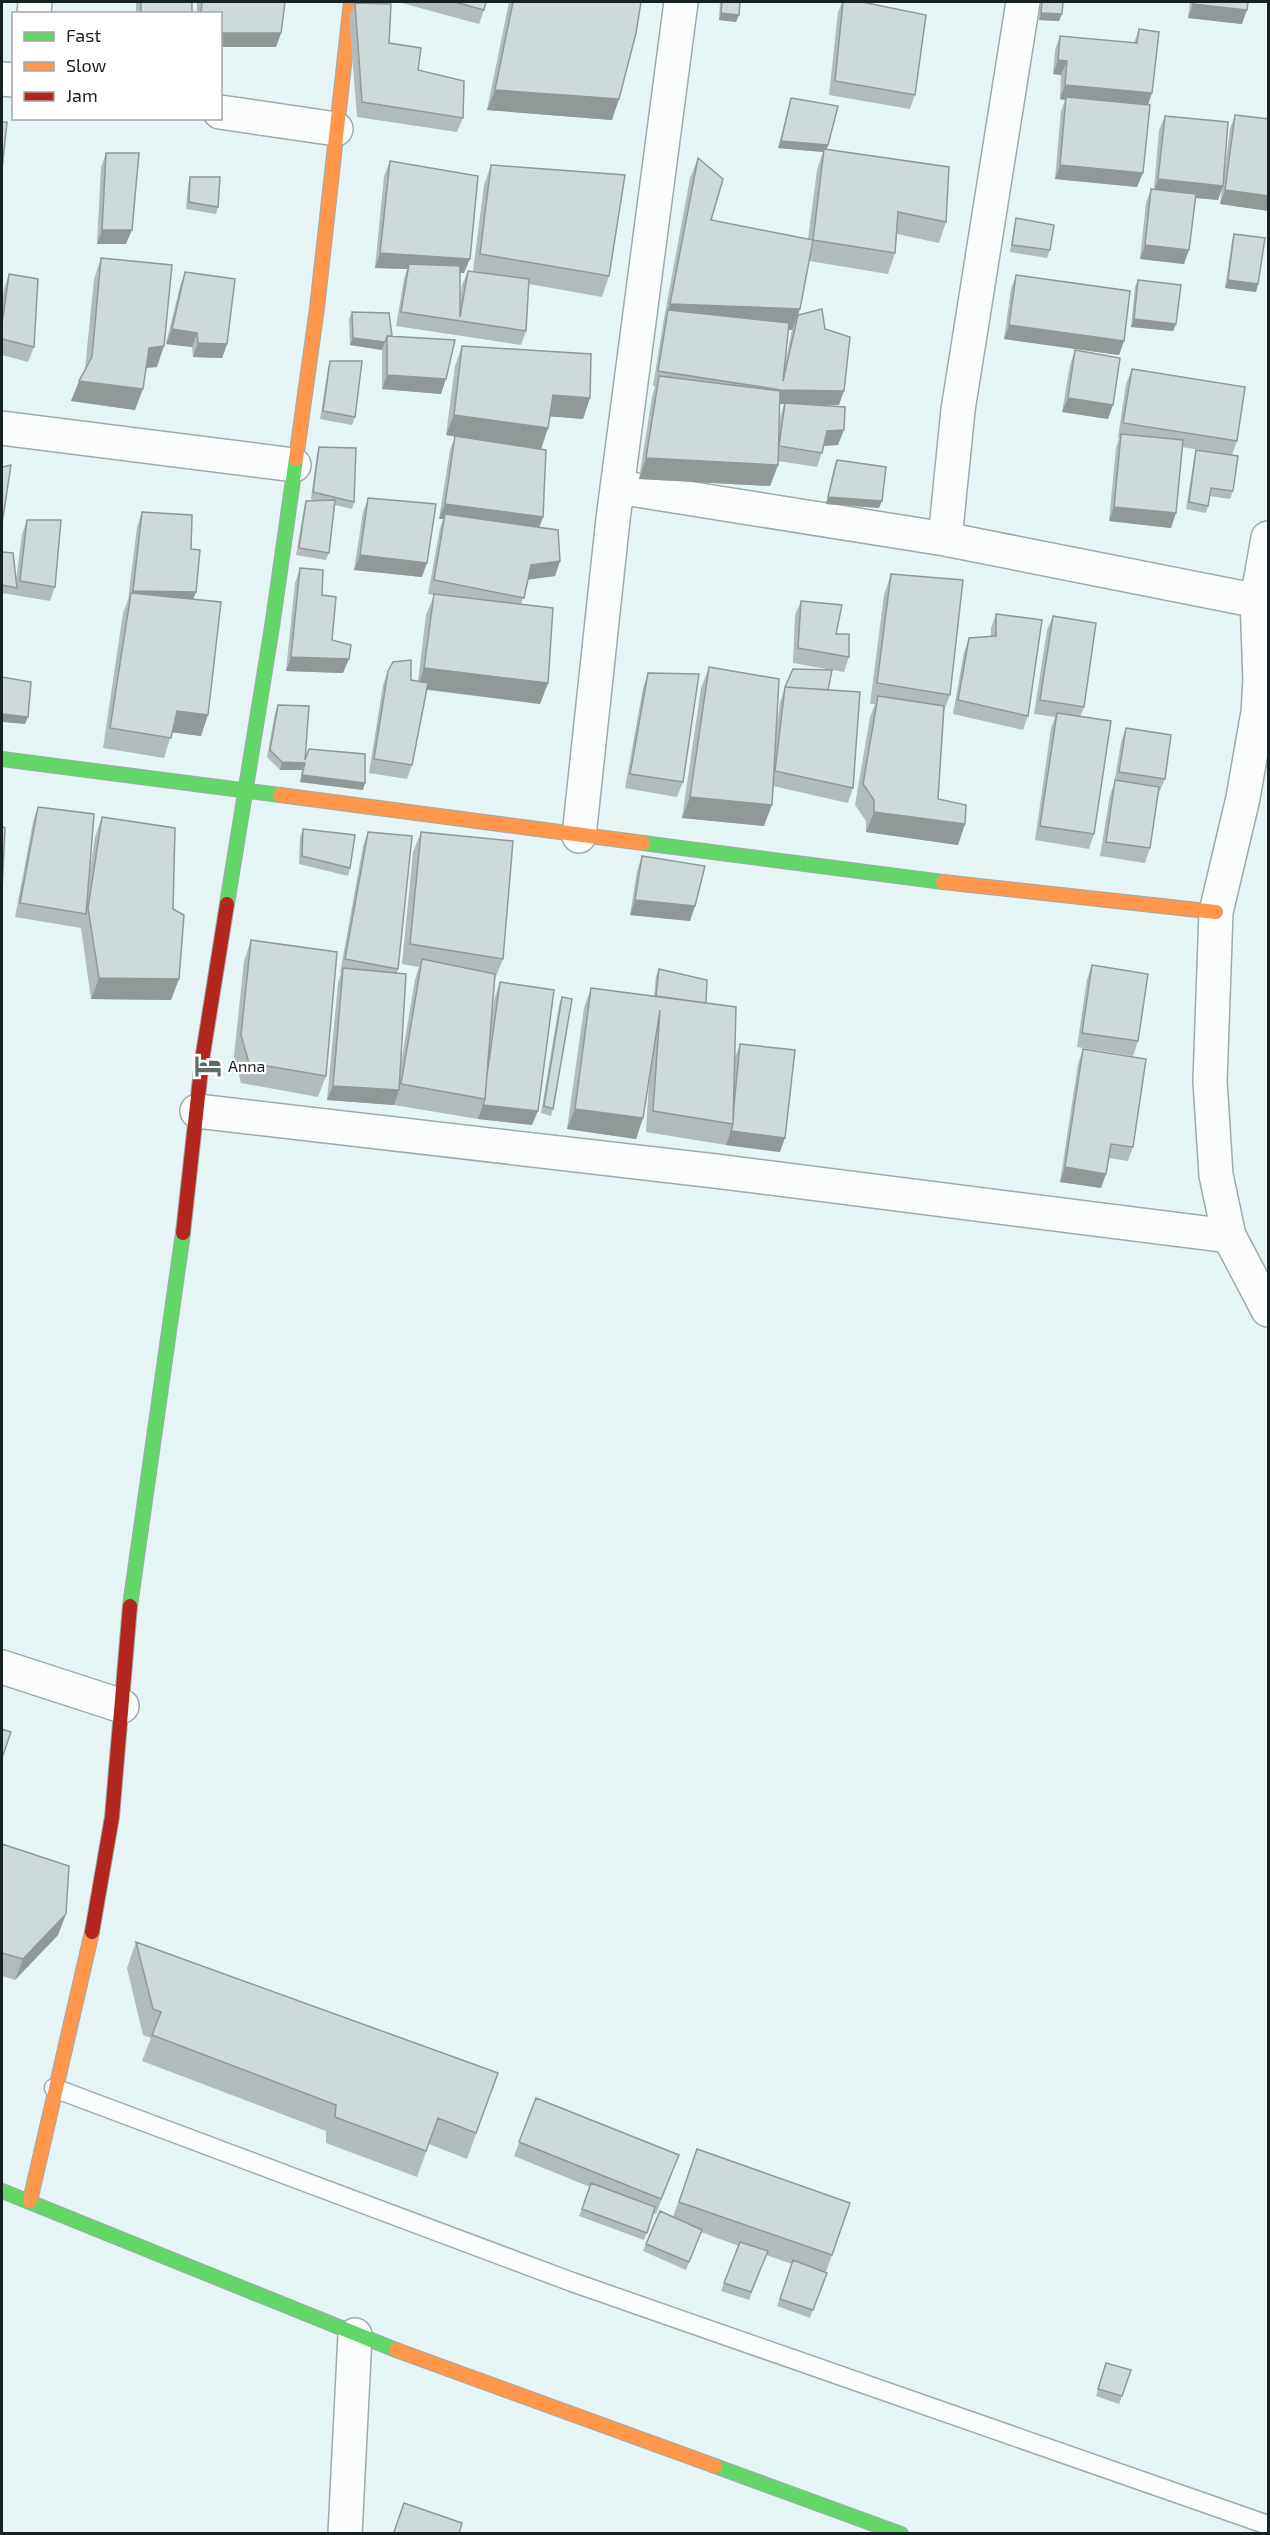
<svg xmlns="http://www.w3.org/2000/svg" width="1270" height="2535" font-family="'Exo 2',sans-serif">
<rect width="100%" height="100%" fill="#e5f4f4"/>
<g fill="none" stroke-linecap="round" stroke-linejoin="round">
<defs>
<path id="lane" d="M54 2088 572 2282 1268 2525"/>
<path id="street" d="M34 14 35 2
M2 79 14 80
M220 112 336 129
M2 428 294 465
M618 487 945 539 1268 603
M1268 538 1257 600 1260 680 1258 712 1243 798 1216 912 1210 1081 1216 1175 1229 1236 1268 1310
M945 539 958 410 1023 2
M579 836 613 519 681 2
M197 1111 715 1171 1229 1236
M2 1667 122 1706
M345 2534 355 2335"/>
<path id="fast" d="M2 759 280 795
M643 843 943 882
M227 904 272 627 296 459
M130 1606 183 1233
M2 2191 396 2350
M715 2466 901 2534"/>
<path id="slow" d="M296 459 317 308 351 2
M280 795 643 843
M943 882 1216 912
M30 2201 92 1932
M396 2350 715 2466"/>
<path id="jam" d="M183 1233 202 1060 227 904
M92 1932 112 1817 130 1606"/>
</defs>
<use href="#lane" stroke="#9faaaa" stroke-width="21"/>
<use href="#street" stroke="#9faaaa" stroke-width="36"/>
<use href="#fast" stroke="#9faaaa" stroke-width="16"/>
<use href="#slow" stroke="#9faaaa" stroke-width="16"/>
<use href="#jam" stroke="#9faaaa" stroke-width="16"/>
<use href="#lane" stroke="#fbfdfd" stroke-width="18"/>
<use href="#street" stroke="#fbfdfd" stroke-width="33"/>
<use href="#fast" stroke="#63d668" stroke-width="14"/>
<use href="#slow" stroke="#ff974d" stroke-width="14"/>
<use href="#jam" stroke="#b3261e" stroke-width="14"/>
</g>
<path fill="#b1bbbb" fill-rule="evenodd" d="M136 2H192V14H136Z
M197 2H285L281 33 276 47 220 14H197Z
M398 2H486L484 10 479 24Z
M509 2H641L612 120 487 110Z
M720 2H740L736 22 719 20Z
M842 2H862L915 95 910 109 829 95 838 12Z
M1040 2H1063L1059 21 1039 20Z
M1190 2H1248L1242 24 1188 18Z
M355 3 389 43 418 70 463 118 457 132 357 117 349 17Z
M1139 29 1148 105 1137 187 1055 179 1061 111 1065 100 1060 99 1061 75 1053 74 1055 50 1060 36 1134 43Z
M791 98 828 145 827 149 946 222 939 243 897 234 895 253 888 274 809 261 800 309 798 315 825 329 839 405H807L838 445 824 446 817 467 778 461V465L770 486 639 479 652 397 655 386H653L663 324 690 178 698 158 711 220 808 239 817 170 823 152 778 148ZM788 329 792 330 785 364ZM779 404H784L780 418 779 423Z
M1235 115 1269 119V211L1220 204 1222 188 1218 200 1196 198 1184 264 1140 259 1146 203 1151 189H1154L1159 130 1165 116 1224 174 1230 129Z
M106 153 126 244H97L101 167Z
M390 161 464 273H460V299L462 285 468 271H473L484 185 491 165 609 276 602 297 529 284 526 331 521 345 396 326 404 279 407 269 375 268 384 176Z
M190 177 218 207 216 214 186 209 188 185Z
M1016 218 1050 250 1047 258 1010 252 1014 226Z
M1234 234 1258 284 1256 292 1225 288 1232 241Z
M101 258 157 367 146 368 135 410 71 401 85 369 94 279Z
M185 272 227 344 222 358 193 357 192 347 166 344 180 286Z
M9 274 34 347 28 362 2 355V303L4 289Z
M1016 275 1124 341 1119 355 1004 339 1011 289Z
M1138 280 1176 324 1173 331 1131 327 1135 287Z
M352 312 392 336 441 394 382 389V350L350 345 349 319Z
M462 346 590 398 583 419 550 416 548 428 541 449 494 442 543 517 539 528 560 561 555 576 528 579 521 604 548 683 540 704 427 690 412 765 407 779 369 773 383 685 388 671 411 680 418 681 426 615 434 595 428 594 440 528 443 519H439L450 450 455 437 446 435 455 366Z
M1075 350 1108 419 1062 412 1070 365Z
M330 361 355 417 352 425 320 419 328 368Z
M1132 369 1237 441 1232 455 1182 447 1171 528 1109 521 1116 448 1119 438 1118 437 1126 384Z
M319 447 354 502 352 509 335 505 329 553 326 560 296 555 304 508 306 501H316L311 499 317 454Z
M1196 450 1233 491 1230 499 1210 496 1208 506 1206 513 1186 509 1194 458Z
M837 460 879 508 826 504 834 467Z
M368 498 422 577 354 570 363 512Z
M142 512 191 549 196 592 193 599 201 736 172 732 164 758 103 748 123 613 128 600 137 527Z
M27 520 55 587 50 601 2 593V552L16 581 22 534Z
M300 568 322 595 332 640 343 673 286 671 295 583Z
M891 574 950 695 944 711 938 799 965 824 958 845 866 832V821L855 805 870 717 875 704H870L884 595Z
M801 601 849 657 844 672 793 663 795 615Z
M996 614 1028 716 1023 730 953 714 964 652 969 638 991 636V628Z
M1053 616 1084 707 1080 717 1094 834 1089 849 1035 840 1051 728 1055 717 1034 714 1047 630Z
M709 667 776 732 780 702 785 687 828 690 853 788 848 803 773 786 764 826 682 818 701 688Z
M648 673 683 782 677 797 625 788 643 688Z
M278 705 305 759 363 790 300 782 302 770H280L267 757 275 713Z
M1126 728 1165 779 1159 793H1158L1150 848 1145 863 1100 856 1110 795 1114 784 1121 742Z
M38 807 90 870 95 837 102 817 173 909 171 1000 91 999 81 928 15 917 33 822Z
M303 829 350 868 348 876 299 864 300 837Z
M368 832 398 969 397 973 401 1063 415 979 419 967 402 964 413 852 421 832 503 959 495 979H494L491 1021 495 997 500 982 532 1125 478 1119 394 1105 327 1100 338 983 341 973H340L363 846Z
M642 856 690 921 630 915 637 871Z
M251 940 326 1076 318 1097 241 1083 234 1056 244 961Z
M1092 965 1138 1041 1133 1056 1077 1047 1087 979Z
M659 969 706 1003 735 1058 740 1044 780 1152 726 1145 646 1132 649 1080 643 1118 636 1139 567 1129 584 1008 591 988 654 996 656 976Z
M562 997 553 1109 551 1116 541 1113 559 1005Z
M1083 1049 1133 1147 1128 1161 1109 1158 1101 1188 1060 1182 1078 1064Z
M2 1844 66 1914 58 1935 15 1980 2 1976Z
M136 1942 498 2073 467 2159 429 2144 417 2177 326 2143V2131L142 2061 151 2038 143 2035 127 1968Z
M536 2098 679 2155 656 2214 654 2213 644 2240 579 2216 590 2187 514 2156Z
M697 2149 850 2203 810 2318 777 2306 792 2264 766 2255 749 2300 721 2291 739 2246 701 2232 686 2270 643 2251 646 2244 673 2217Z
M1104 2370 1122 2396 1119 2404 1096 2396Z"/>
<path fill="#909898" d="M1193 4 1247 10 1242 24 1188 18Z
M721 13 739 15 736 22 719 20Z
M1041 13 1062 14 1059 21 1039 20Z
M220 33H281L276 47H220Z
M1058 60 1067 61 1061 75 1053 74Z
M1065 85 1152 93 1147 108 1066 97 1065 100 1060 99Z
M495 90 619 99 612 120 487 110Z
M781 141 828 145 826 152 824 149 823 152 778 148Z
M1060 165 1143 173 1137 187 1055 179Z
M1158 179 1223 186 1218 200 1153 194Z
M1225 190 1269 196V211L1220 204Z
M102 230H132L126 244H97Z
M1145 245 1189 250 1184 264 1140 259Z
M380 253 470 259 464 273 408 270 409 264 407 269 375 268Z
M1228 280 1258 284 1256 292 1225 288Z
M670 304 800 309 792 330 666 324 668 310 663 324Z
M1134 319 1176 324 1173 331 1131 327Z
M1009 325 1124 341 1119 355 1004 339Z
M172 329 197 333 192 347 166 344Z
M353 338 385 342 382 350 350 345Z
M198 343 227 344 222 358 193 357Z
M164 346 157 367 141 368 149 348Z
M387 375 446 379 441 394 382 389Z
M79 381 143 389 135 410 71 401Z
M781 390 844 391 839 405 776 404Z
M553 395 590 398 583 419 545 416Z
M1068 398 1113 405 1108 419 1062 412Z
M454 415 548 428 541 449 446 435Z
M844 430 838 445 822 446 827 431Z
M646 458 778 465 770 486 639 479Z
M828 497 882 501 879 508 826 504Z
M445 504 543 517 538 531 445 514 443 519H439Z
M1114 507 1176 513 1171 528 1109 521Z
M360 555 427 563 422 577 354 570Z
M560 561 555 576 526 580 531 565Z
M133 591 196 592 190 607 130 598Z
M291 657 349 659 343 673 286 671Z
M424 668 548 683 540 704 417 688Z
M177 711 208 715 201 736 170 732Z
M2 714 28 717 25 724 2 722Z
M282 762 305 763 302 770H280Z
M302 775 365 783 363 790 300 782Z
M690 797 772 805 764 826 682 818Z
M874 812 965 824 958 845 866 832Z
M635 900 695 906 690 921 630 915Z
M99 978 179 979 171 1000 91 999Z
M333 1086 399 1090 394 1105 327 1100Z
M483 1105 538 1111 532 1125 478 1119Z
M575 1109 643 1118 636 1139 567 1129Z
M731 1131 785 1138 780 1152 726 1145Z
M1065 1167 1106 1174 1101 1188 1060 1182Z
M66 1914 58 1935 15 1980 23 1959Z"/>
<path fill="#ced9d9" stroke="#909898" stroke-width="1.5" d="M141 2H192V14H141Z
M202 2H285L281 33H220V14H201Z
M455 2H486L484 10Z
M513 2H641L636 33 619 99 495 90Z
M722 2H740L739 15 721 13Z
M843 2H862L926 15 915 95 835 81Z
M1042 2H1063L1062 14 1041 13Z
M1194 2H1248L1247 10 1193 4Z
M355 3 391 4 389 43 421 48 418 70 464 81 463 118 362 102Z
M1139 29 1159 32 1152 93 1065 85 1067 61 1058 60 1060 36 1137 43Z
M1066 97 1150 105 1143 173 1060 165Z
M791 98 838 106 828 145 781 141Z
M1235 115 1269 119V196L1225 190Z
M1165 116 1228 122 1223 186 1158 179Z
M2 122H7L2 170Z
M824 149 949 167 946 222 898 212 895 253 813 240Z
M106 153H139L132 230H102Z
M698 158 723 179 711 220 813 240 800 309 670 304Z
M390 161 478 176 470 259 380 253Z
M491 165 625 175 609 276 480 254Z
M190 177H220L218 207 189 202Z
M1151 189 1196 194 1189 250 1145 245Z
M1016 218 1054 225 1050 250 1012 245Z
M1234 234 1265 238 1258 284 1228 280Z
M101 258 172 265 164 346 149 348 143 389 79 381 92 357Z
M409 264 460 266V317L468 271 529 279 526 331 401 312Z
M185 272 235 279 227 344 198 343 197 333 172 329Z
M9 274 38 279 34 347 2 339V324Z
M1016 275 1130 291 1124 341 1009 325Z
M1138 280 1181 285 1176 324 1134 319Z
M822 309 825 329 850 337 844 391 781 390 658 371 668 310 789 323 783 381 798 315Z
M352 312 389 313 392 336H387L385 342 353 338Z
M387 336 455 340 446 379 387 375Z
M462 346 591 354 590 398 553 395 548 428 454 415Z
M1075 350 1120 358 1113 405 1068 398Z
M330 361H362L355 417 323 411Z
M1132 369 1245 387 1237 441 1123 423Z
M659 376 780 391 778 465 646 458Z
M785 403 845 407 844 430 827 431 822 453 779 446Z
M1121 434 1183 440 1176 513 1114 507Z
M455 436 546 450 543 517 445 504Z
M319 447 356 448 354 502 313 492Z
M1196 450 1238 456 1233 491 1211 488 1208 506 1189 502Z
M837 460 886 467 882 501 828 497Z
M11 465 2 524V467Z
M368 498 436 504 427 563 360 555Z
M335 500 329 553 299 548 306 501Z
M142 512 192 515 191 549 200 550 196 592 133 591Z
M445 514 558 530 560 561 531 565 524 598 434 580Z
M27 520H61L55 587 20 581Z
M2 552 13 553 17 588 2 585Z
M300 568 323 570 322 595 336 597 332 640 351 645 349 659 291 657Z
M891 574 963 580 950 695 877 683Z
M131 593 221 602 208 715 177 711 171 738 110 728Z
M434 594 553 608 548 683 424 668Z
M801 601 842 605 836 634H849V657L798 648Z
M996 614 1042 620 1028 716 958 700 969 638 996 636Z
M1053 616 1096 623 1084 707 1040 700Z
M411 660V680L428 683 412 765 374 759 388 671 393 662Z
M709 667 779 679 772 805 690 797Z
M793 669 832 670 828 690 785 687Z
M648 673 699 674 683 782 630 774Z
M2 677 31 682 28 717 2 714Z
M785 687 860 692 853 788 775 771Z
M878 696 944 706 938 799 966 805 965 824 874 812V800L863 784Z
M278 705 309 706 305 760 309 749 365 754V783L302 775 305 763 282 762 270 750Z
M1057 713 1111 721 1094 834 1040 826Z
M1126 728 1171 735 1165 779 1119 772Z
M1115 780 1159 787 1150 848 1106 842Z
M38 807 94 814 86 914 20 903Z
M102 817 175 828 173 909 184 915 179 979 99 978 88 908Z
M2 826 5 828 2 890Z
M303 829 355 835 350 868 302 856Z
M368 832 412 836 398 969 345 959Z
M421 832 513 841 503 959 410 944Z
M642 856 705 866 695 906 635 900Z
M251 940 337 952 326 1076 249 1063 241 1035Z
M422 959 495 974 485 1099 401 1084Z
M1092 965 1148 974 1138 1041 1082 1033Z
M343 968 406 974 399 1090 333 1086Z
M659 969 707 980 706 1003 656 996Z
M500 982 554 990 538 1111 483 1105 485 1099 487 1075Z
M591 988 736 1007 733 1124 653 1111 660 1010 643 1118 575 1109Z
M562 997 572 999 553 1109 544 1106Z
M740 1044 795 1050 785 1138 731 1131 733 1124 734 1105Z
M1083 1049 1146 1059 1133 1147 1111 1144 1106 1174 1065 1167Z
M2 1729 11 1732 2 1758Z
M2 1844 69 1866 66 1914 23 1959 2 1953Z
M136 1942 498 2073 476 2133 438 2118 426 2151 335 2117 336 2105 152 2035 161 2012 153 2009Z
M536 2098 679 2155 661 2199 519 2142Z
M697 2149 850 2203 832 2255 679 2202Z
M591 2183 655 2207 647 2233 582 2209Z
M660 2211 702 2230 689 2262 646 2244Z
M740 2242 768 2251 751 2292 724 2283Z
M793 2260 827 2273 813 2310 780 2299Z
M1106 2363 1131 2370 1122 2396 1098 2389Z
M404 2503 462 2523 459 2534H400L394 2532Z"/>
<defs>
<symbol id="hotel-bare" viewBox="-9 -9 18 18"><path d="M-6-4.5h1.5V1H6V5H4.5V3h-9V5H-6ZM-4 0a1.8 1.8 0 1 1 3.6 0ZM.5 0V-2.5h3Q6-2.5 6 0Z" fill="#5f6b6b" stroke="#fff" stroke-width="2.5" paint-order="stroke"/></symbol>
</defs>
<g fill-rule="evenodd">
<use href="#hotel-bare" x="189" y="1047" width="38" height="38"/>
</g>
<g text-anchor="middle" stroke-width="4.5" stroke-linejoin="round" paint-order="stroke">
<g font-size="16" fill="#172121" stroke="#fff" text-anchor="start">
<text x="228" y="1072">Anna</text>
</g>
</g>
<rect width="1270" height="2535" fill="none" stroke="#172121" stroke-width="6"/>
<rect x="12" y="12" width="210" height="108" fill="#ffffff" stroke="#a2a6a6" stroke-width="1.5"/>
<rect x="24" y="32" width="30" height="9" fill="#63d668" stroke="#a2a6a6" stroke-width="1.5"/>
<text x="66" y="42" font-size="18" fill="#172121">Fast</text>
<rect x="24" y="62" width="30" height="9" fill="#ff974d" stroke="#a2a6a6" stroke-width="1.5"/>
<text x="66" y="72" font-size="18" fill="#172121">Slow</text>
<rect x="24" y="92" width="30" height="9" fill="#b3261e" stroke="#a2a6a6" stroke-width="1.5"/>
<text x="66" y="102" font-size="18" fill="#172121">Jam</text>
</svg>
